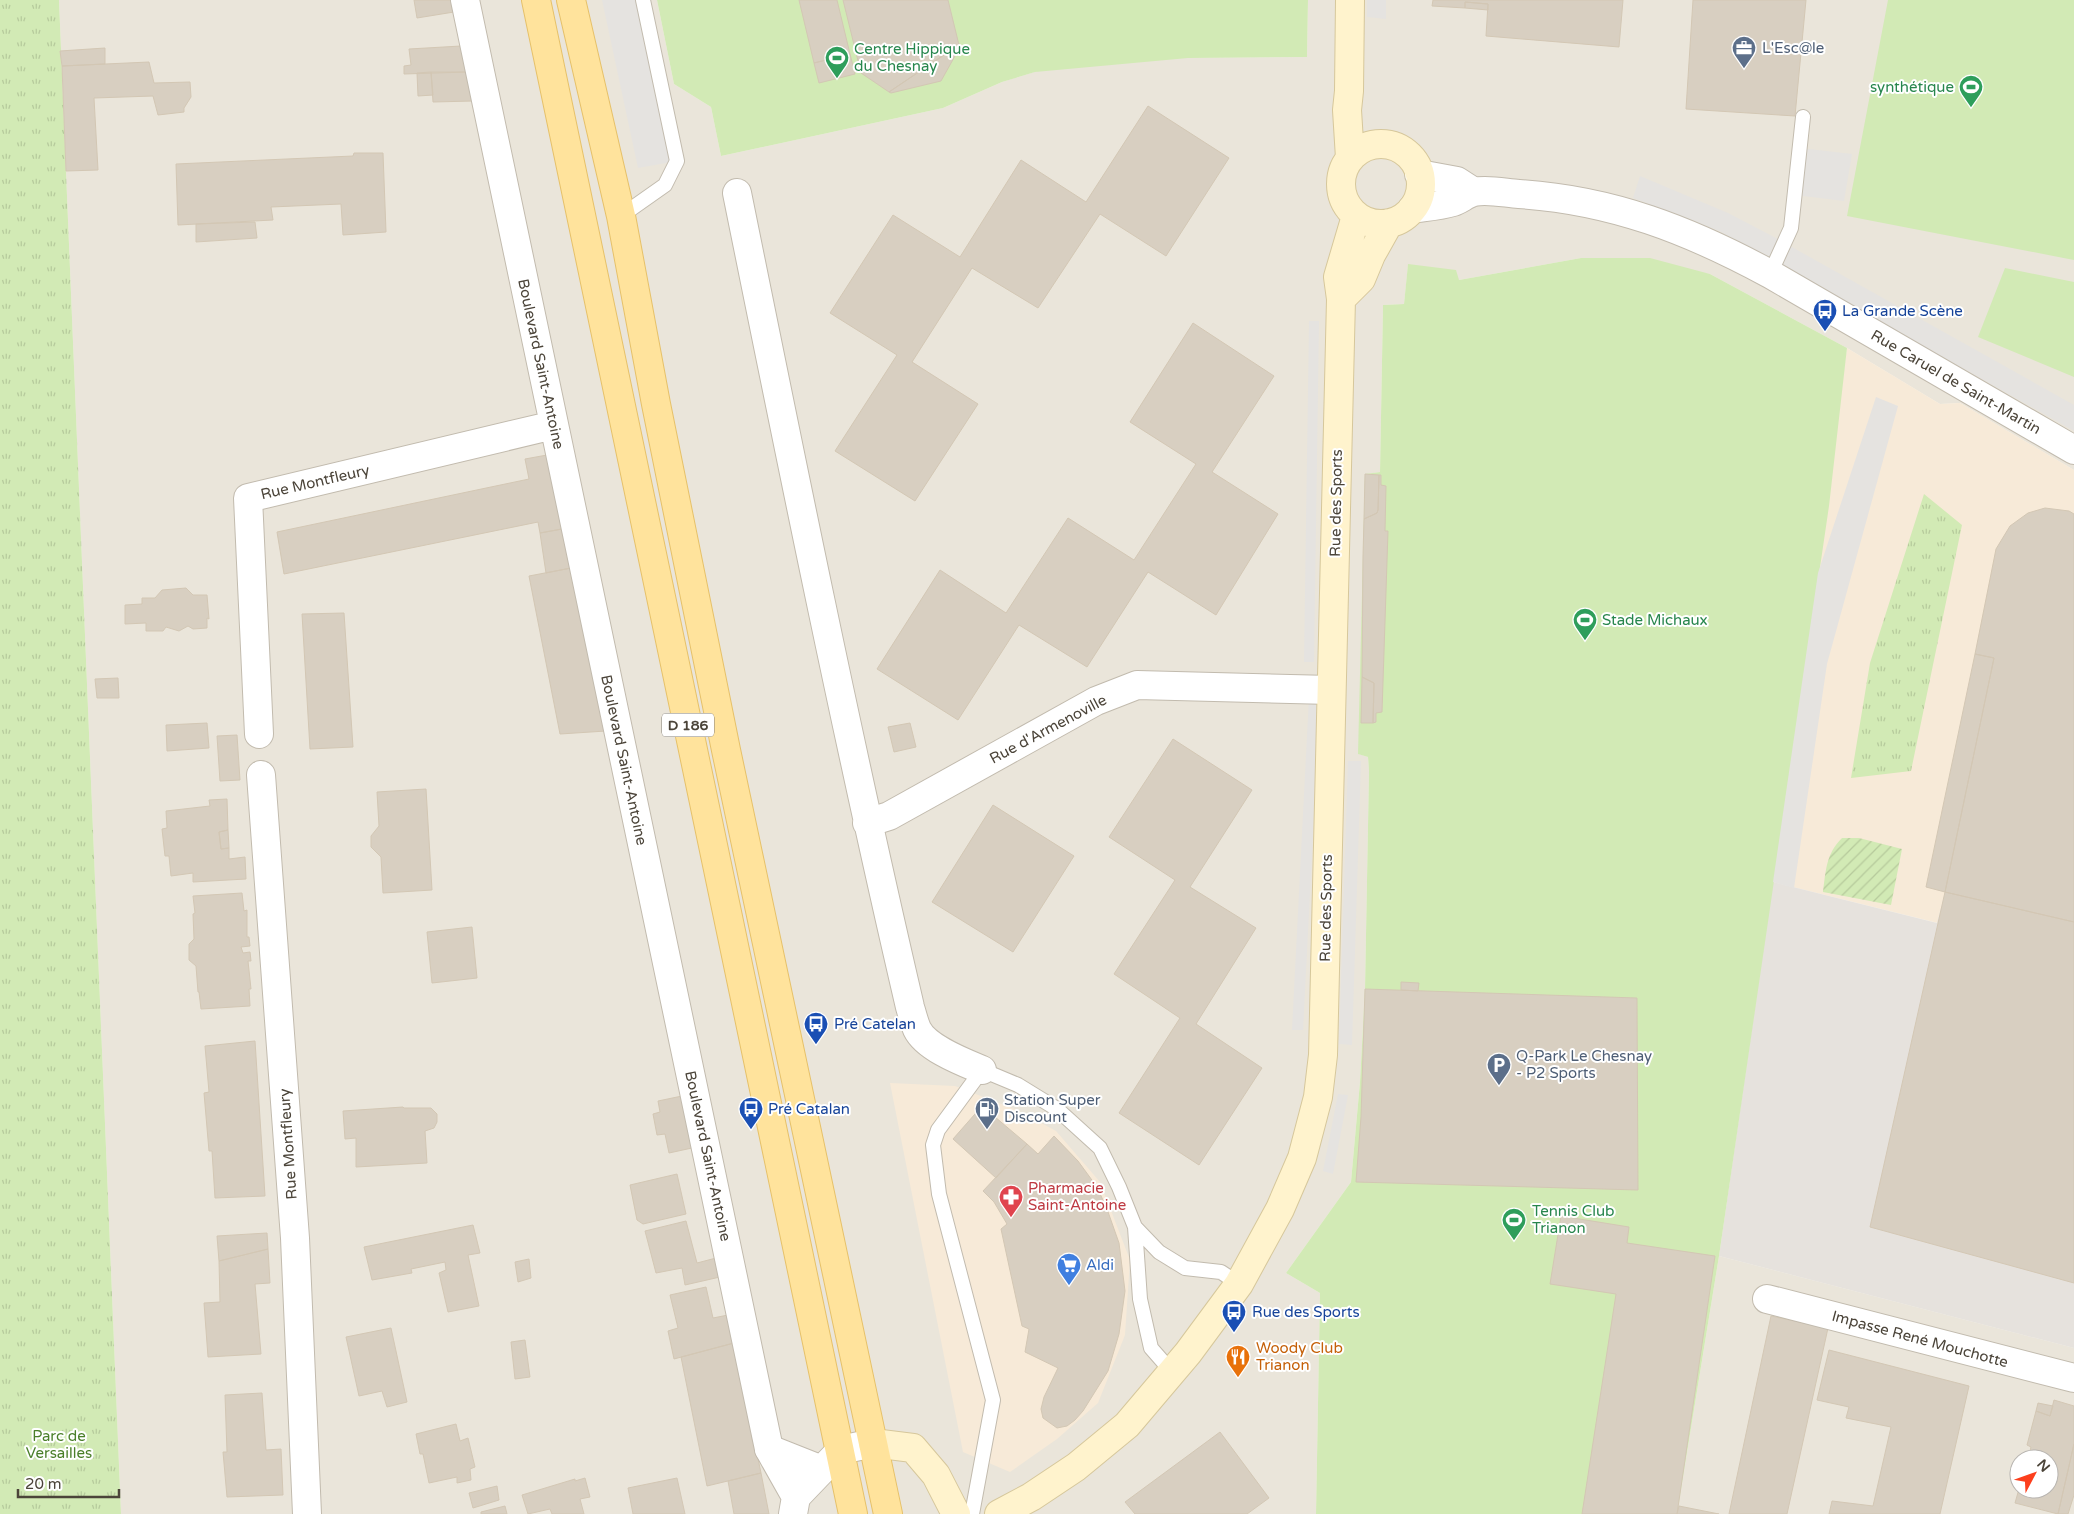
<svg xmlns="http://www.w3.org/2000/svg" width="2074" height="1514" font-family="'Varela Round',sans-serif">
<defs>
<pattern id="park-tufts" width="24" height="20" patternUnits="userSpaceOnUse" patternTransform="scale(1.25)"><rect width="24" height="20" fill="#d2eab5"/><path d="M3 7l-1-3M5 7V3M7 7l1-3M15 17l-1-3M17 17v-4M19 17l1-3" fill="none" stroke="#b6ca9c"/></pattern>
<pattern id="garden-furrows" width="10" height="10" patternUnits="userSpaceOnUse" patternTransform="scale(1.25)"><rect width="10" height="10" fill="#d2eab5"/><path d="M-1 1l2-2M0 10L10 0M9 11l2-2" fill="none" stroke="#b6ca9c"/></pattern>
</defs>
<rect width="100%" height="100%" fill="#f6f3ec"/>
<path fill="#eae5da" fill-rule="evenodd" d="M59 0H657L674 84 711 107 721 156 943 108 1002 82 1079 58 1307 57 1308 0H2074V470L1960 403 1940 404 1847 348 1710 274 1581 258 1459 280 1408 265 1404 304 1383 305 1380 472 1366 474 1359 754 1368 757 1369 771 1365 989 1360 1082 1351 1182 1286 1273 1320 1293 1316 1514H121Z
M1719 1256 2074 1348V1514H1677ZM2019 1459H2049V1489H2019Z"/>
<path fill="#f7ead8" d="M1847 348 1940 404 1960 403 2074 470V922L1945 892 1938 923 1773 882Z
M890 1083 955 1086 1017 1110 1056 1131 1100 1182 1130 1260 1125 1335 1098 1403 1057 1439 1010 1472 963 1452Z"/>
<path fill="#e6e2dd" d="M1773 882 1937 923 1945 892 2074 922V1348L1719 1256Z"/>
<path fill="url(#park-tufts)" d="M0 0H59L121 1514H0Z
M1924 494 1962 525 1911 771 1851 778 1870 663Z"/>
<path fill="url(#garden-furrows)" d="M1842 838H1859L1902 849 1891 905 1823 892C1826 870 1826 854 1842 838Z"/>
<path fill="#d2eab5" d="M657 0H1308L1307 57 1188 58 1035 72 1002 82 943 108 721 156 711 107 674 84Z
M1888 0H2074V260L1847 216Z
M1581 258H1650L1710 274 1847 348 1829 506 1719 1256 1677 1514H1316L1320 1293 1286 1273 1351 1182 1360 1082 1365 989 1369 771 1368 757 1358 754 1365 474 1380 472 1383 305 1404 304 1408 264 1456 270 1459 280Z
M2005 268 2074 282V377L1978 337Z"/>
<path fill="#e5e3e0" d="M602 0H643L677 161 638 168Z
M1367 0H1386V19L1367 17Z
M1800 148 1852 154 1844 201 1795 195Z
M1640 176 1728 213 1774 237 2074 405V431L1719 231 1633 198Z
M1309 321H1319L1314 662H1304Z
M1876 397 1898 406 1827 664 1794 888 1773 882 1818 573Z
M1309 697 1320 698 1303 1030H1292Z
M1348 761H1361L1352 1045 1339 1044Z
M1338 1094 1348 1095 1333 1174 1323 1171Z"/>
<path fill="#d8cfc1" stroke="#d3c7b4" d="M414 0H451L454 12 417 18Z
M799 0H837L850 54 814 63Z
M843 0H948L959 45 889 92 861 73Z
M1433 0H1623L1619 47 1486 36 1488 4 1465 2V8L1432 6Z
M1693 0H1806L1795 116 1686 109Z
M1465 2 1488 4V10L1465 8Z
M960 44V47L941 81 891 93 889 92Z
M461 46 467 72 404 74V66L411 65 409 49Z
M105 48V64L62 66 60 51Z
M850 54 855 74 819 83 814 63Z
M149 62 154 83 190 82 191 97 184 108V112L158 115 153 96 94 98 98 170 66 171 62 66Z
M431 72 433 95 418 96 417 73Z
M431 72H467L473 101 433 102Z
M1148 106 1229 158 1166 256 1100 214 1038 308 972 268 912 362 978 404 915 501 835 451 897 355 830 313 893 215 960 257 1021 160 1086 202Z
M354 153H383L386 232 343 235 341 204 271 207 273 220 178 225 176 164 353 156Z
M255 222 257 238 196 242V224Z
M1193 323 1274 376 1212 472 1278 514 1216 615 1148 572 1087 667 1019 625 958 720 877 669 940 570 1006 613 1068 518 1134 560 1196 464 1130 422Z
M547 455 562 529 540 533 538 522 284 574 277 532 529 479 525 459Z
M1365 474 1379 475 1378 510 1377 513 1364 519Z
M1379 475H1381V485L1386 486 1385 531H1388L1382 712 1376 713V722L1373 723 1374 683 1362 677 1363 556 1364 519 1377 513 1378 510Z
M2045 508 2069 511 2074 514V922L1945 892 1994 658 1975 654 1996 549 2010 526 2028 513Z
M562 529 571 568 546 573 540 533Z
M571 568 606 731 560 734 529 576Z
M186 588 193 595H207L209 619 207 618V628L193 629 188 626 179 631 166 627 163 631H146V623L125 624V605L142 604V598H155L162 590Z
M344 613 353 747 310 749 302 614Z
M1975 654 1994 658 1945 892 1926 887Z
M1362 677 1374 683 1373 723H1361Z
M118 678 119 698H97L95 679Z
M207 723 209 748 167 751 166 725Z
M910 723 916 747 894 752 888 727Z
M237 735 240 780 220 781 217 736Z
M1173 739 1252 790 1190 887 1256 928 1196 1024 1262 1068 1199 1165 1119 1113 1180 1018 1114 974 1175 880 1109 837Z
M426 789 432 890 383 893 381 857 371 847V836L379 826 377 792Z
M227 799 228 830 219 832 221 849 229 848V859L245 857 246 879 193 882V873L171 876 169 856H165L162 829 167 828 166 811 210 806 209 800Z
M993 805 1074 856 1013 952 932 902Z
M228 830 229 848 221 849 219 832Z
M1945 892 2074 922V1283L1870 1227Z
M242 893 244 911 247 910V937H249L250 946 241 947 243 953 250 952 251 961H248L251 989H249L250 1006 201 1009 199 992H198L196 966 189 960V944L194 939 193 914 195 913 193 896Z
M472 927 477 978 432 983 427 932Z
M1401 982 1419 983 1418 991 1401 990Z
M1365 989 1637 998 1638 1190 1356 1182 1361 1117Z
M255 1041 265 1196 215 1198 212 1151H209L204 1093 209 1092 205 1046Z
M682 1096 692 1148 669 1153 665 1134 657 1135 653 1114 660 1112 658 1101Z
M982 1106 1027 1144 996 1178 953 1139Z
M403 1107 404 1108H431L437 1114V1122L434 1128 425 1131 427 1163 356 1167V1138L345 1139 343 1111Z
M1054 1136 1078 1161 1097 1187 1107 1209 1119 1243 1125 1291 1119 1334 1108 1371 1083 1411 1075 1420 1067 1426 1057 1428 1043 1418 1041 1409 1044 1397 1058 1368 1025 1352 1029 1329 1022 1326 1001 1229 1007 1224 994 1202 983 1191 1027 1144 1038 1154Z
M677 1174 686 1214 643 1224 637 1220 630 1185Z
M1561 1216 1629 1227 1627 1243 1715 1256 1677 1514H1582L1616 1294 1550 1284Z
M686 1221 697 1263 716 1258 720 1277 685 1285 682 1268 656 1273 645 1231Z
M473 1225 480 1253 468 1255 479 1306 448 1312 439 1273 446 1270 445 1262 411 1269 412 1273 372 1280 364 1247Z
M267 1233 268 1249 219 1261 217 1236Z
M268 1249 270 1283 255 1284 261 1354 208 1357 204 1303 220 1302 219 1261Z
M529 1259 531 1278 518 1282 515 1262Z
M706 1287 713 1318 728 1315 734 1343 674 1359 668 1331 678 1328 670 1295Z
M1771 1316 1828 1328 1787 1514H1729Z
M391 1328 407 1402 387 1407 382 1391 359 1396 346 1337Z
M525 1340 530 1377 515 1379 511 1342Z
M734 1343 761 1473 707 1486 681 1357Z
M1829 1350 1969 1386 1940 1514H1829L1832 1501 1873 1506 1891 1427 1846 1418 1849 1407 1817 1400Z
M262 1393 266 1450 281 1449 283 1495 227 1497 223 1452H227L225 1395Z
M2054 1400 2074 1406V1444L2058 1514 2015 1503 2019 1489H2049V1459H2028L2031 1447 2027 1445 2036 1411 2050 1416Z
M2038 1403 2053 1406 2050 1416 2036 1411Z
M456 1424 460 1441 468 1438 475 1467 470 1469 471 1480 457 1483V1477L429 1483 423 1454H420L416 1434Z
M1220 1432 1269 1498 1247 1514H1135L1125 1502Z
M2074 1444V1495L2068 1514H2058Z
M761 1473 769 1514H734L728 1481Z
M585 1478 590 1497 580 1499 584 1514H552L550 1509 528 1514 522 1495 575 1479V1481Z
M677 1478 685 1514H633L628 1488Z
M497 1486 499 1500 473 1508 469 1493Z
M505 1506 507 1514H481V1512Z
M1679 1506 1719 1514H1677Z"/>
<g fill="none" stroke-linecap="round" stroke-linejoin="round">
<defs>
<path id="service" d="M621 216 665 185 677 161 643 0
M1770 274 1791 228 1803 117
M1135 1227 1159 1252 1185 1268 1221 1272 1239 1284
M972 1514 993 1400 939 1194 933 1145 938 1130 982 1070 1018 1085 1057 1109 1100 1148 1119 1187 1135 1227 1140 1299 1151 1348 1172 1372"/>
<path id="minor" d="M465 0 769 1449 796 1497 793 1514
M737 193C792 465 847 737 910 1007 912 1014 914 1022 917 1029 926 1048 963 1062 982 1070
M259 734 248 498 554 425
M261 775 295 1238 307 1514
M867 823 889 816 1096 701 1137 685 1331 690
M1767 1299 2074 1378"/>
<path id="tertiary" d="M1419 174 1457 181 1474 192
M1412 209C1425 207 1440 206 1453 202 1460 200 1466 194 1474 192 1487 189 1505 193 1519 194 1612 200 1689 230 1770 274L2074 450
M769 1449 822 1470
M796 1497 841 1450 873 1443"/>
<path id="secondary" d="M1350 0 1349 91 1347 110 1350 158
M1341 184a40 40 0 1 1 80 0a40 40 0 1 1-80 0Z
M1341 299 1361 279 1371 255 1389 223
M873 1443 913 1448 936 1475 956 1514
M999 1514 1031 1497 1076 1467 1127 1425 1188 1353 1239 1284 1280 1209 1302 1158 1318 1097 1323 1055 1341 299 1338 277 1356 216"/>
<path id="primary" d="M536 0 853 1514
M571 0 621 216 656 404 726 750 888 1514"/>
</defs>
<use href="#service" stroke="#c2bbae" stroke-width="16"/>
<use href="#minor" stroke="#c2bbae" stroke-width="30"/>
<use href="#tertiary" stroke="#c2bbae" stroke-width="30"/>
<use href="#secondary" stroke="#d6c79b" stroke-width="30"/>
<use href="#primary" stroke="#e6c16a" stroke-width="30"/>
<use href="#service" stroke="#fff" stroke-width="14"/>
<use href="#minor" stroke="#fff" stroke-width="28"/>
<use href="#tertiary" stroke="#fff" stroke-width="28"/>
<use href="#secondary" stroke="#fff3cd" stroke-width="28"/>
<use href="#primary" stroke="#ffe39c" stroke-width="28"/>
</g>
<defs>
<symbol id="office-pin" viewBox="-11 -11 22 30"><path d="M0 17L-7.5 6A9.5 9.5 0 1 1 7.5 6Z" fill="#5c6f8a" stroke="#fff"/><path d="M-6-3h4V-5.5h4V-3h4V5H-6ZM-1-4.5V-3h2v-1.5ZM-6 0V1H6V0Z" fill="#fff"/></symbol>
<symbol id="stadium-pin" viewBox="-11 -11 22 30"><path d="M0 17L-7.5 6A9.5 9.5 0 1 1 7.5 6Z" fill="#2e9e5b" stroke="#fff"/><path d="M0-5a6.5 5 0 1 0 0 10a6.5 5 0 1 0 0-10ZM-3.5-1.8h7v3.6h-7Z" fill="#fff"/></symbol>
<symbol id="bus-pin" viewBox="-11 -11 22 30"><path d="M0 17L-7.5 6A9.5 9.5 0 1 1 7.5 6Z" fill="#1a4fb4" stroke="#fff"/><path d="M-5-6H5V4H4V6H2V4H-2V6H-4V4H-5ZM-3.5-4V0h7V-4ZM-3.5 1.2v1.5H-2V1.2ZM2 1.2v1.5H3.5V1.2Z" fill="#fff"/></symbol>
<symbol id="parking-pin" viewBox="-11 -11 22 30"><path d="M0 17L-7.5 6A9.5 9.5 0 1 1 7.5 6Z" fill="#5c6f8a" stroke="#fff"/><path d="M-3.5-5.5H1a3.5 3.5 0 0 1 0 7H-1V5.5H-3.5ZM-1-3.4V-.6H.8a1.4 1.4 0 0 0 0-2.8Z" fill="#fff"/></symbol>
<symbol id="fuel-pin" viewBox="-11 -11 22 30"><path d="M0 17L-7.5 6A9.5 9.5 0 1 1 7.5 6Z" fill="#5c6f8a" stroke="#fff"/><path d="M-5.5-6h7V0h2V4h1.3V-2.5L3-4.5l.8-.8L6-3V5H2.5V1h-1V6h-7ZM-4.2-4.7v3.2H.2V-4.7Z" fill="#fff"/></symbol>
<symbol id="pharmacy-pin" viewBox="-11 -11 22 30"><path d="M0 17L-7.5 6A9.5 9.5 0 1 1 7.5 6Z" fill="#e0444e" stroke="#fff"/><path d="M-2-6h4v4h4v4h-4v4h-4v-4h-4v-4h4Z" fill="#fff"/></symbol>
<symbol id="supermarket-pin" viewBox="-11 -11 22 30"><path d="M0 17L-7.5 6A9.5 9.5 0 1 1 7.5 6Z" fill="#3f7fe0" stroke="#fff"/><path d="M-6-5.5h2.5l.6 2H6L4.5 2H-2.5L-4.4-4H-6ZM-1.5 3.2a1.3 1.3 0 1 0 .1 0ZM3 3.2a1.3 1.3 0 1 0 .1 0Z" fill="#fff"/></symbol>
<symbol id="restaurant-pin" viewBox="-11 -11 22 30"><path d="M0 17L-7.5 6A9.5 9.5 0 1 1 7.5 6Z" fill="#e8710a" stroke="#fff"/><path d="M-5-6h1v4h1v-4h1v4h1v-4h1v5L-1.5 .5V6h-2V.5L-5-1ZM5-6V6H3V1.5H1.5Q1.5-4 5-6Z" fill="#fff"/></symbol>
</defs>
<g fill-rule="evenodd">
<use href="#office-pin" x="1730" y="34" width="28" height="38"/>
<use href="#stadium-pin" x="823" y="44" width="28" height="38"/>
<use href="#stadium-pin" x="1957" y="73" width="28" height="38"/>
<use href="#bus-pin" x="1811" y="297" width="28" height="38"/>
<use href="#stadium-pin" x="1571" y="606" width="28" height="38"/>
<use href="#bus-pin" x="802" y="1010" width="28" height="38"/>
<use href="#parking-pin" x="1485" y="1051" width="28" height="38"/>
<use href="#bus-pin" x="737" y="1095" width="28" height="38"/>
<use href="#fuel-pin" x="973" y="1095" width="28" height="38"/>
<use href="#pharmacy-pin" x="997" y="1183" width="28" height="38"/>
<use href="#stadium-pin" x="1500" y="1206" width="28" height="38"/>
<use href="#supermarket-pin" x="1055" y="1251" width="28" height="38"/>
<use href="#bus-pin" x="1220" y="1298" width="28" height="38"/>
<use href="#restaurant-pin" x="1224" y="1343" width="28" height="38"/>
</g>
<g text-anchor="middle" stroke-width="4" stroke-linejoin="round" paint-order="stroke">
<rect fill="#fff" stroke="#817c74" stroke-width="1" x="662" y="713.5" width="52" height="23" rx="4"/>
<g font-size="14" font-weight="bold" fill="#4b4439">
<text x="688" y="730">D 186</text>
</g>
<g font-size="15" fill="#4e5e75" stroke="#fff" text-anchor="start">
<text x="1762" y="53">L'Esc@le</text>
<text x="1516" y="1061">Q-Park Le Chesnay<tspan x="1516" dy="17">- P2 Sports</tspan></text>
<text x="1004" y="1105">Station Super<tspan x="1004" dy="17">Discount</tspan></text>
</g>
<g font-size="15" fill="#27864d" stroke="#fff" text-anchor="start">
<text x="854" y="54">Centre Hippique<tspan x="854" dy="17">du Chesnay</tspan></text>
<text x="1954" y="92" text-anchor="end">synthétique</text>
<text x="1602" y="625">Stade Michaux</text>
<text x="1532" y="1216">Tennis Club<tspan x="1532" dy="17">Trianon</tspan></text>
</g>
<g font-size="15" fill="#164399" stroke="#fff" text-anchor="start">
<text x="1842" y="316">La Grande Scène</text>
<text x="834" y="1029">Pré Catelan</text>
<text x="768" y="1114">Pré Catalan</text>
<text x="1252" y="1317">Rue des Sports</text>
</g>
<g font-size="15" fill="#4b4439" stroke="#fff">
<text transform="translate(541 364) rotate(78)" y="5">Boulevard Saint-Antoine</text>
<text transform="translate(1956 382) rotate(30)" y="5">Rue Caruel de Saint-Martin</text>
<text transform="translate(315 482) rotate(-13)" y="5">Rue Montfleury</text>
<text transform="translate(1336 503) rotate(-89)" y="5">Rue des Sports</text>
<text transform="translate(1048 729) rotate(-28)" y="5">Rue d'Armenoville</text>
<text transform="translate(624 760) rotate(78)" y="5">Boulevard Saint-Antoine</text>
<text transform="translate(1326 908) rotate(-89)" y="5">Rue des Sports</text>
<text transform="translate(288 1144) rotate(-94)" y="5">Rue Montfleury</text>
<text transform="translate(708 1156) rotate(78)" y="5">Boulevard Saint-Antoine</text>
<text transform="translate(1920 1339) rotate(15)" y="5">Impasse René Mouchotte</text>
</g>
<g font-size="15" fill="#be3a42" stroke="#fff" text-anchor="start">
<text x="1028" y="1193">Pharmacie<tspan x="1028" dy="17">Saint-Antoine</tspan></text>
</g>
<g font-size="15" fill="#366cbe" stroke="#fff" text-anchor="start">
<text x="1086" y="1270">Aldi</text>
</g>
<g font-size="15" fill="#c56008" stroke="#fff" text-anchor="start">
<text x="1256" y="1353">Woody Club<tspan x="1256" dy="17">Trianon</tspan></text>
</g>
<g font-size="15" fill="#4a7f2a" stroke="#fff">
<text x="59" y="1441">Parc de<tspan x="59" dy="17">Versailles</tspan></text>
</g>
</g>
<g transform="translate(2034 1474) rotate(49)"><circle r="24" fill="#ffffff" stroke="#b7b4b0"/>
<path d="M0-4L9 19L0 12L-9 19Z" fill="#fc3f1d"/>
<text y="-8" font-size="14" font-weight="bold" text-anchor="middle" fill="#4b4439">N</text>
</g>
<path d="M18 1489v8h101v-8" fill="none" stroke="#4b4439" stroke-width="2.5"/>
<text x="25" y="1489" font-size="15" fill="#4b4439" stroke="#ffffff" stroke-width="4" paint-order="stroke">20 m</text>
</svg>
